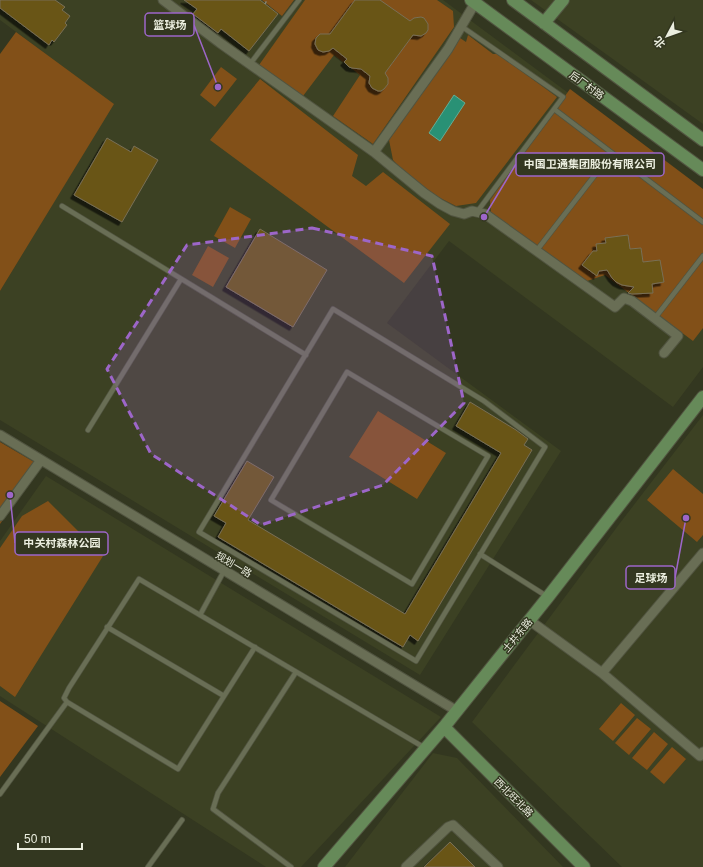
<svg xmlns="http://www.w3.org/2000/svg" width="703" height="867" font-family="Arial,'Noto Sans SC',sans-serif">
<defs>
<filter id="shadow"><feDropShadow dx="-3.5" dy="3.5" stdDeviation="0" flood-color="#0009"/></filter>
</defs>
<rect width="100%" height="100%" fill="#333720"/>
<path fill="#3c4123" d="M0 0H443L703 193V367L673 407 449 241 387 323 561 451 420 675 0 420V291L113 104 0 20Z
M531 0H703V124Z
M703 415V867H622L472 722 620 523Z
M46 476 441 717 301 867H266L0 696V541Z
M433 753 457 758 563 867H345Z"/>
<path fill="#825018" d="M262 0H294L282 16Z
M305 0H437L453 11 454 27 373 144 333 116 360 75 334 55 303 96 259 65Z
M16 32 114 104 0 291V54Z
M468 35 493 54H498L557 97 476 203 456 206 434 195 401 169 393 160 389 140 460 38 466 42Z
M221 67 237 79 215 107 200 95Z
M260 79 358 155 352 176 366 186 383 172 450 224 404 283 210 140Z
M570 89 703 189V328L693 341 605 275 584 282 491 213 490 200Z
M230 207 251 219 235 248 214 236Z
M208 246 229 258 213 287 192 275Z
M378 411 446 453 417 499 349 457Z
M0 442 41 466 0 524Z
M673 469 703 494V535L697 542 647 500Z
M48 501 103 556 15 697 0 686V548L22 516Z
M0 701 38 726 0 777Z
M621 703 635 715 613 741 599 729Z
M637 718 651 729 629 755 615 743Z
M654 732 668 744 647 770 632 758Z
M672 747 686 759 664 784 650 772Z"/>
<path fill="#299175" stroke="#63ad95" d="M454 95 465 103 440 141 429 133Z"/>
<path fill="#695416" stroke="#786f56" filter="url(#shadow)" d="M0 0H55L65 7 62 10 70 16 65 23 67 25 54 42 52 40 49 45 0 8Z
M184 0H260L278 14 249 51 221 29 218 33 193 14 197 9Z
M355 0H380L410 21 414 18 421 17 424 18 428 24V30L426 33 421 36 413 35 385 73 388 78V84L384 89 381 91H378L372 88 369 83 370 76 361 69 352 68 349 67 344 62 347 59 333 48 329 51 323 52 318 50 315 44 316 38 320 34H330Z
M107 138 131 152 134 146 158 160 122 222 74 195Z
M260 229 327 270 293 327 226 287Z
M628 235 630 249 641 248 643 262 660 260 664 282 652 284 653 293 632 294 628 293 634 287 622 285 616 282 612 278 607 270 599 271 597 276 582 265 593 251H597L596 244 606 243 605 238Z
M470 402 516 430 528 439 524 445 532 450 418 641 410 635 403 647 218 537 226 523 214 516 247 461 274 477 248 520 405 614 501 453 456 426Z
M450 842 475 867H424Z"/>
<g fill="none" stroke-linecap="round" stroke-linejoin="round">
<defs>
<path id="lane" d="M461 26 563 97 477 212
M250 64 299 0
M554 109 612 153
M62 206 306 355
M537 250 612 153 703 222
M333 309 484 401 545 447 416 661 199 532Z
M655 318 703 256
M347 372 488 456 412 584 271 500Z
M88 430 181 279
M480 554 548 597
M200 615 224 571
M107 627 224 696
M255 647 178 769 67 702 64 698 69 688 139 579 425 748
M0 794 67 702
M148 867 182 820
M291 867 213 809 218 793 296 672"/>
<path id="street" d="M163 0 220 43 374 152 424 193 440 204 453 211 464 214 472 211 485 214 615 307 624 298 632 301 678 336 664 353
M374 152 448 49 475 3
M0 435 457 711
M0 516 41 460
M529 620 602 673 700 756 703 752
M602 673 703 553
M406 867 448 827 453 825 498 867"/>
<path id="secondary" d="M471 0 703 170
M513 0 703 140
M544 23 563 0
M444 727 584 867
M324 867 444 727 548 597 703 397"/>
</defs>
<use href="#lane" stroke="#515440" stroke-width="6"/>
<use href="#street" stroke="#515440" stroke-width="11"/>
<use href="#secondary" stroke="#515440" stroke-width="14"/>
<path stroke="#848774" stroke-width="1.5" stroke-dasharray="3 3" stroke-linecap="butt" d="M265 4 267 0"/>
<use href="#lane" stroke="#696e55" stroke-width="4.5"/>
<use href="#street" stroke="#696e55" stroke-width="9"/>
<use href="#secondary" stroke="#668a59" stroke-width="12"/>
</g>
<path fill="#9d66c9" fill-opacity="0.2" stroke="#9d66c9" stroke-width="3" stroke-dasharray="8 5" stroke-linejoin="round" d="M312 228 432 256 464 403 383 485 261 525 151 454 107 369 187 245Z"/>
<g text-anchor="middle" stroke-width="3" stroke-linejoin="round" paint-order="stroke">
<g font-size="10" fill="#ebeedf" stroke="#333720">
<text transform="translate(587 85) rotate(36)" y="4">后厂村路</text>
<text transform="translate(234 564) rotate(31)" y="4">规划一路</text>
<text transform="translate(517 635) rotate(-51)" y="4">土井东路</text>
<text transform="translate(514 797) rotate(45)" y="4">西北旺北路</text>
</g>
</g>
<path fill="none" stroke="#9d66c9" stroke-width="1.5" d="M218 87L194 25M484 217L516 164M10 495L15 543M686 518L675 578"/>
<g fill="#9d66c9" stroke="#333720" stroke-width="1.5">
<circle cx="218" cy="87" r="4"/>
<circle cx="484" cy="217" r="4"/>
<circle cx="10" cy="495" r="4"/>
<circle cx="686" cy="518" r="4"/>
</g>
<g fill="#333720" stroke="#9d66c9" stroke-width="1.5">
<rect x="145" y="13" width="49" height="23" rx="4"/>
<rect x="516" y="153" width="148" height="23" rx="4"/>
<rect x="15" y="532" width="93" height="23" rx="4"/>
<rect x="626" y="566" width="49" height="23" rx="4"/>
</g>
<g font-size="11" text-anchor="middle" font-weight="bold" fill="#ebeedf">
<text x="170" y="29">篮球场</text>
<text x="590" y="168">中国卫通集团股份有限公司</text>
<text x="62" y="547">中关村森林公园</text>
<text x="651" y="582">足球场</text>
</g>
<g transform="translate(667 36) rotate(229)" stroke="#333720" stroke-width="3" paint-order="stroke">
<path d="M0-3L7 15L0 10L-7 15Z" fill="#ebeedf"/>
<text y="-6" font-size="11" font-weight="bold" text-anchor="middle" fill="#ebeedf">北</text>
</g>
<path d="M18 843v6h64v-6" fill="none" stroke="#ebeedf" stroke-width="2"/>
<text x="24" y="843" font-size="12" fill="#ebeedf" stroke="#333720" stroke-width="3" paint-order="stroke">50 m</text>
</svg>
